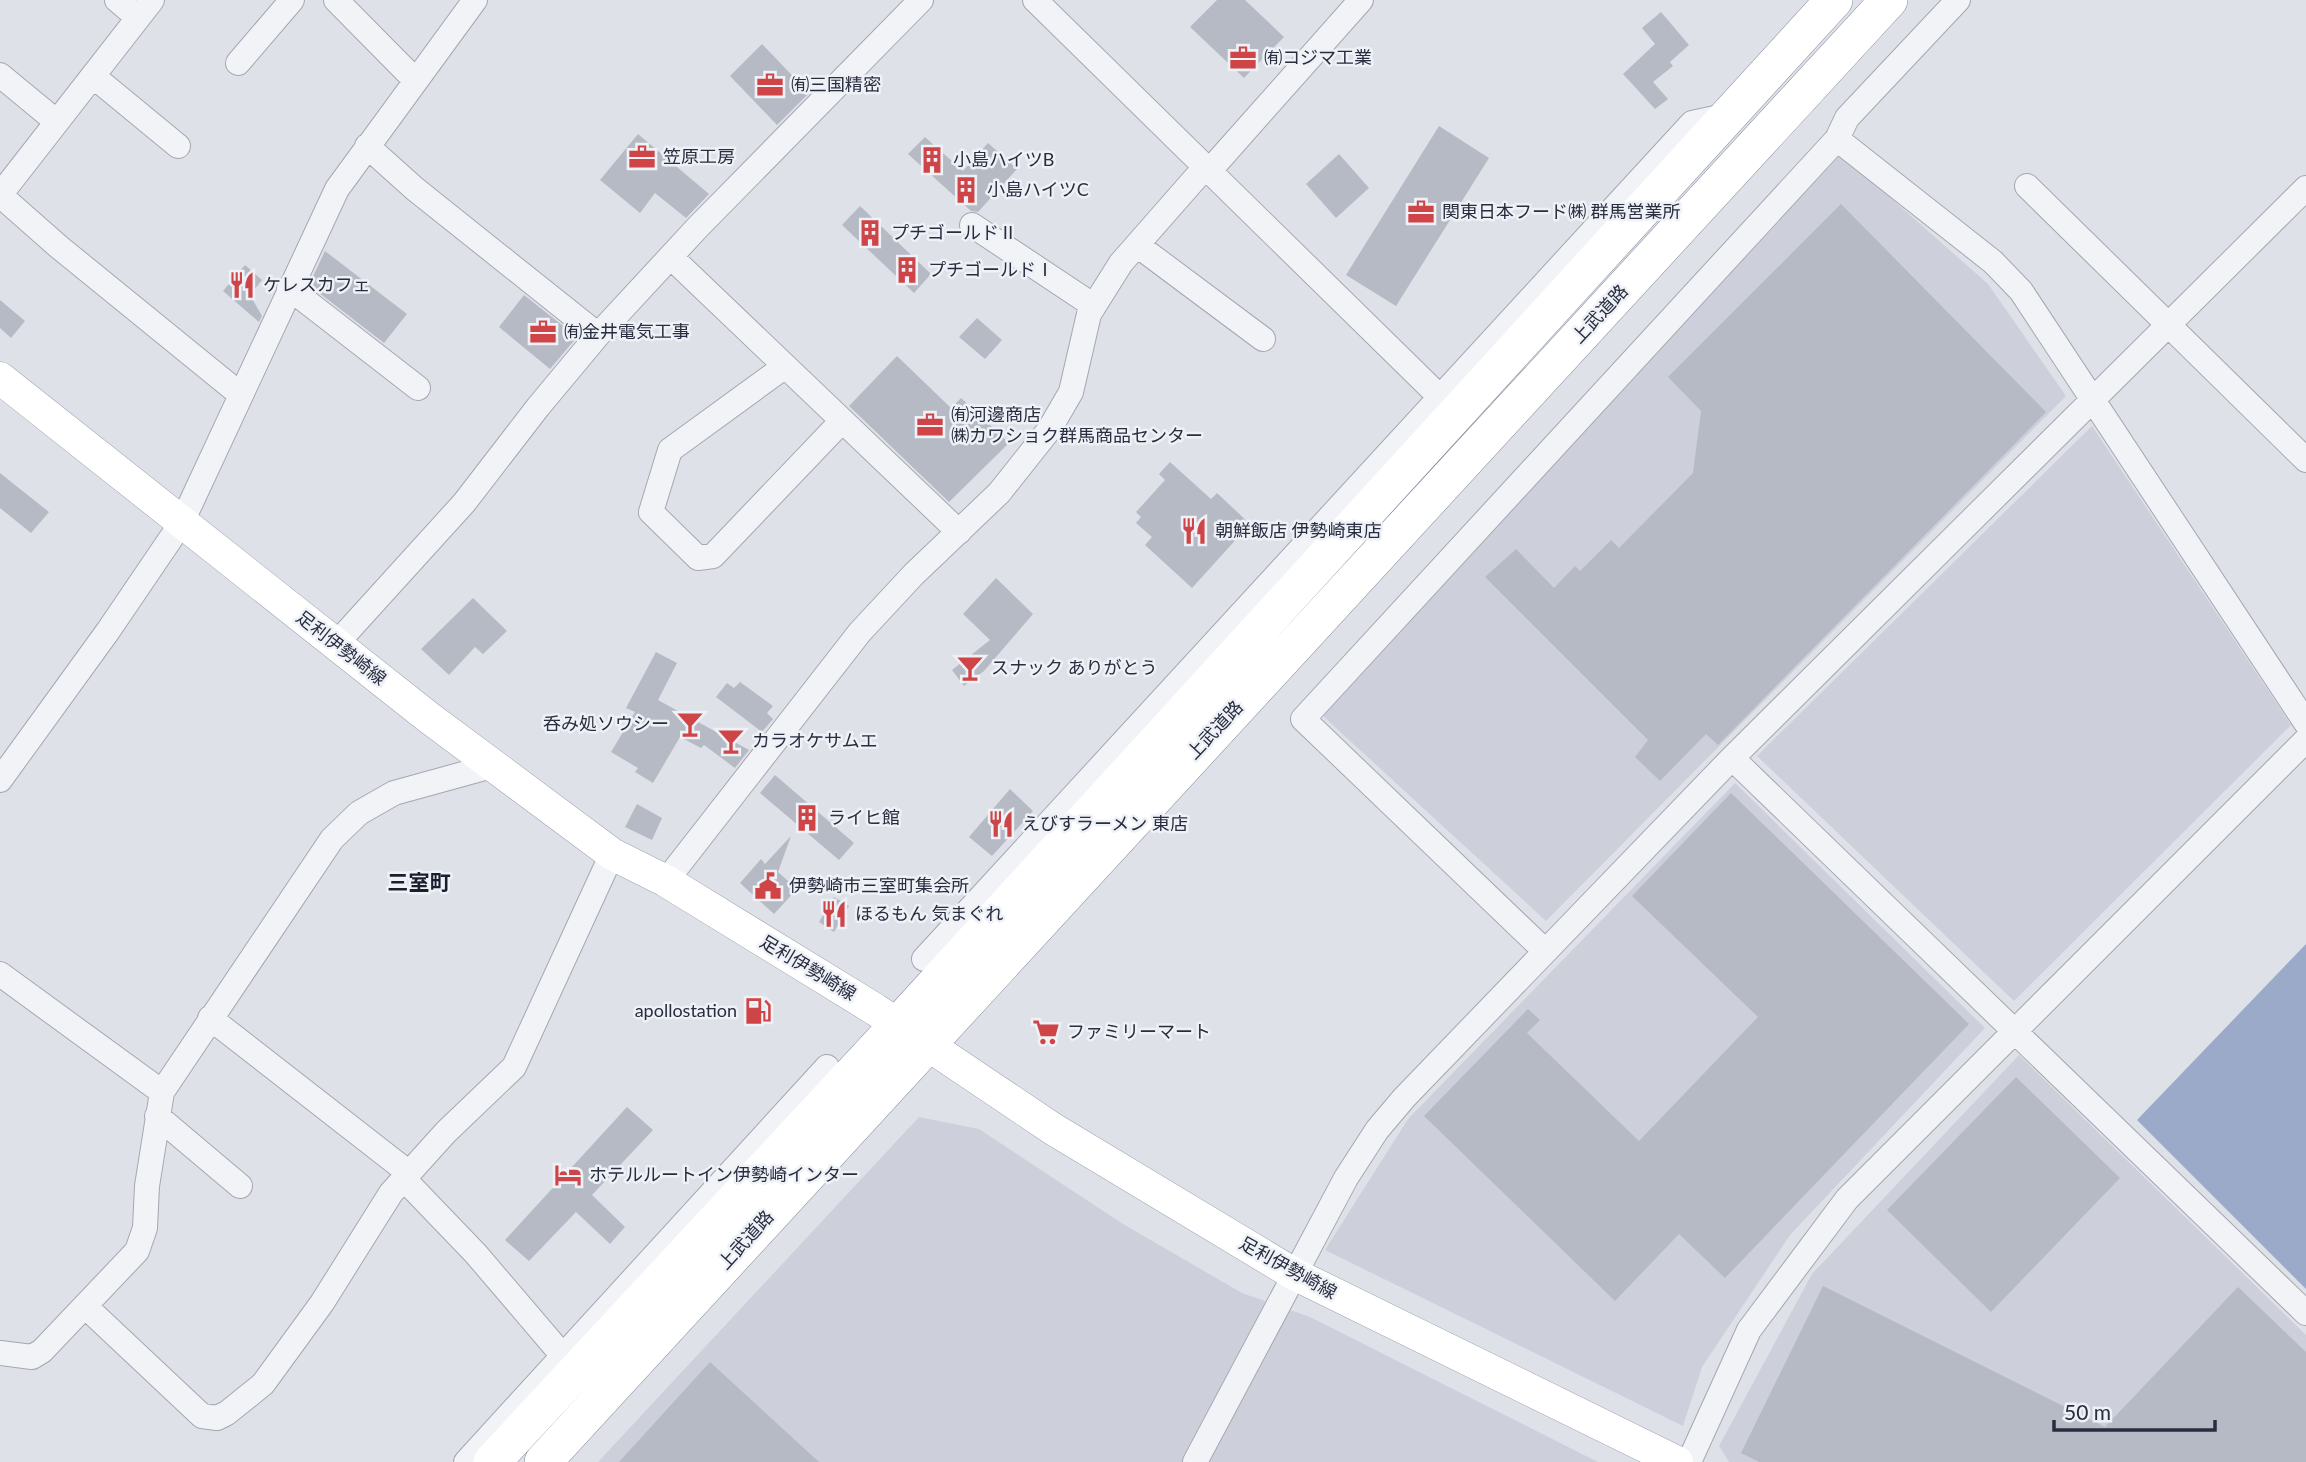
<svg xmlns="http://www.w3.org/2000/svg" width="2306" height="1462" font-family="Lato,'Noto Sans JP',sans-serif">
<rect width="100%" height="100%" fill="#dfe1e8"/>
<path fill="#cdd0da" d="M1841 154 1988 284 2066 396 1546 921 1323 716Z
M2092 426 2291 725 2014 1001 1757 756Z
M1735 783 1985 1028 1790 1235 1702 1367 1683 1426 1325 1250 1408 1119Z
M2019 1055 2306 1335V1462H1729L1719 1446 1812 1274Z
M919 1117 979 1129 1123 1224 1242 1293 1310 1317 1598 1462H598Z"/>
<path fill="#9aaac8" d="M2306 944V1289L2137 1120Z"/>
<path fill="#b6bac5" d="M1217 0H1245L1284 37 1244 78 1190 27Z
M1661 12 1689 45 1670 62 1673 66 1653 82 1668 99 1655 109 1623 74 1655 44 1642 28Z
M762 44 809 93 777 125 730 76Z
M1439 126 1489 158 1396 306 1346 275Z
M638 134 709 194 686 218 655 193 640 213 600 180Z
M925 137 963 171 988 143 1017 169 978 212 971 211 908 154Z
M1339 154 1369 188 1336 218 1306 184Z
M1841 204 2046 412 1718 745 1706 734 1660 781 1635 757 1648 740 1485 577 1516 549 1554 588 1575 566 1580 571 1611 540 1619 548 1693 473 1701 411 1668 377Z
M860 206 931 274 914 293 842 225Z
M325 251 407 314 384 343 309 285Z
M245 265 262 280 250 295 262 316 259 322 223 291Z
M524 295 577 337 550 369 499 327Z
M0 300 25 321 11 338 0 328Z
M977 318 1002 340 985 359 959 337Z
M897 356 951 408 961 398 1009 443 949 502 849 406Z
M1170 462 1211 499 1217 493 1250 524 1192 588 1145 545 1152 537 1136 523 1141 517 1136 512 1165 480 1159 474Z
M0 473 49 512 31 533 0 508Z
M996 578 1033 614 984 671 964 686 952 670 990 640 963 614Z
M473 598 507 631 483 654 475 647 449 675 421 649Z
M656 652 677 663 658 700 749 750 735 768 704 745 701 748 680 737 653 783 635 772 638 768 611 752 635 712 626 708Z
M740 682 773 706 767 713 773 719 762 732 716 697 727 683 734 688Z
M775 775 854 843 839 860 760 793Z
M1010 789 1033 811 992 856 969 837Z
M1731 793 1969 1024 1725 1278 1679 1234 1615 1301 1424 1116 1528 1009 1540 1020 1527 1033 1639 1141 1758 1017 1632 896Z
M637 804 662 818 652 840 625 827Z
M791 836 778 872 797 889 774 914 740 883 761 859 765 864Z
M834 897 849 906 834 932 819 922Z
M2016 1077 2120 1178 1991 1312 1887 1210Z
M627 1107 653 1130 592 1195 625 1227 610 1244 576 1212 529 1261 505 1240Z
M1823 1286 2105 1427 2238 1287 2306 1352V1462H1759L1741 1453Z
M710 1362 819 1462H619Z"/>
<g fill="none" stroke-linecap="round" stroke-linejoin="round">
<defs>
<path id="minor" d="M117 0 138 18
M336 0 414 79
M1035 0 1441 398
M238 63 292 0
M0 75 57 122
M93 76 178 146
M1837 139 1993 262 2021 291 2306 723
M367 146 415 189 598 335
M1211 169 1361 0
M2027 186 2306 460
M0 195 59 247 241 395
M0 195 152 0
M972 225 1094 306
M1137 245 1263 339
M671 257 959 532
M289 288 418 388
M784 367 670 450 651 512 698 558 713 556 841 422
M336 644 464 503 538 407 598 335 697 228 921 0
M1732 758 2306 1313
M0 780 108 631 182 522 337 189 475 0
M666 881 860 632 914 574 999 493 1049 430 1071 392 1089 314 1121 263 1207 165
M1545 951 1303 719 1837 139 1847 118 1958 0
M924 959 1692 123 1729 115
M0 974 162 1092
M210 1018 409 1173
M157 1116 240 1186
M404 1179 476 1254 563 1356
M85 1306 202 1416 217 1418 227 1413 263 1384 322 1303 391 1193 446 1132 514 1067 612 854
M0 1353 32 1357 42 1351 137 1251 145 1228 147 1186 162 1092 332 839 359 813 394 793 492 766
M466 1462 827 1067
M1195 1462 1346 1178 1377 1130 1404 1098 1732 758 2306 188
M1689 1462 1749 1330 1847 1199 2306 740"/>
<path id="major" d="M0 378 428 717 612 854 666 881 876 1010 1053 1129 1294 1274 1677 1462"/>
<path id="highway" d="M492 1462 897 1026 1834 0
M543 1462 1889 0"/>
</defs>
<use href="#minor" stroke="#a4a7b2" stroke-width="26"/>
<use href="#major" stroke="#9ea4b4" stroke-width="33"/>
<use href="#highway" stroke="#868d9f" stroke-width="38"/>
<use href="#minor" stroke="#f2f3f7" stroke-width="24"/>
<use href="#major" stroke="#fff" stroke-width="32"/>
<use href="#highway" stroke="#fff" stroke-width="37"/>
</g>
<defs>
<symbol id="office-bare" viewBox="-9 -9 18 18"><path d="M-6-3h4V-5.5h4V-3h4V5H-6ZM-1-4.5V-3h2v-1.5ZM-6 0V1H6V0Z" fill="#ce4447" stroke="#eef1f6" stroke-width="2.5" paint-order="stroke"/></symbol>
<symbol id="building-bare" viewBox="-9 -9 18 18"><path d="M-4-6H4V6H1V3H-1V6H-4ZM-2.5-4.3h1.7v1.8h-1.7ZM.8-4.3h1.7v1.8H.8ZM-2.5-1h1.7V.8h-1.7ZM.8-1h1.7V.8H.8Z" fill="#ce4447" stroke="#eef1f6" stroke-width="2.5" paint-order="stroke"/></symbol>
<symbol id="restaurant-bare" viewBox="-9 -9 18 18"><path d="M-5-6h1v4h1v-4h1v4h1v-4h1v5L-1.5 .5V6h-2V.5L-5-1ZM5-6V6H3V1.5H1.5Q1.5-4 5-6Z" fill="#ce4447" stroke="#eef1f6" stroke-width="2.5" paint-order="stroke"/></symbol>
<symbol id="bar-bare" viewBox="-9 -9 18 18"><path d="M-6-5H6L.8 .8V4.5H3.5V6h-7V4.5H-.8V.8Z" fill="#ce4447" stroke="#eef1f6" stroke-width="2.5" paint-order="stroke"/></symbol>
<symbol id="civic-bare" viewBox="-9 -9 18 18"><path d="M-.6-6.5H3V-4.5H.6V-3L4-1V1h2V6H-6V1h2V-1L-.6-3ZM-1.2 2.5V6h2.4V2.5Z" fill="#ce4447" stroke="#eef1f6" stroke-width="2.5" paint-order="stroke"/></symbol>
<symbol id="fuel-bare" viewBox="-9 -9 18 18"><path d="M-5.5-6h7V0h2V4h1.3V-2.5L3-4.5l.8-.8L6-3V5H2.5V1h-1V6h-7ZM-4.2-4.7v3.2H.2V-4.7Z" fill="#ce4447" stroke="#eef1f6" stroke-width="2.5" paint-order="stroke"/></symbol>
<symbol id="supermarket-bare" viewBox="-9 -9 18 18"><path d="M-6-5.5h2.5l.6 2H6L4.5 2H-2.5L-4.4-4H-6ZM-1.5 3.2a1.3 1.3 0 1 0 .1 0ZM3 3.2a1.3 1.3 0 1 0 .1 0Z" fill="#ce4447" stroke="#eef1f6" stroke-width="2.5" paint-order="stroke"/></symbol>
<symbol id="hotel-bare" viewBox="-9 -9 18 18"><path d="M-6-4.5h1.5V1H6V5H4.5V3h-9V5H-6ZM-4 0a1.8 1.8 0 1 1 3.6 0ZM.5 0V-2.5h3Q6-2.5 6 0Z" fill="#ce4447" stroke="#eef1f6" stroke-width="2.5" paint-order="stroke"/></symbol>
</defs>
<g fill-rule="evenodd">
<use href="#office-bare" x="1224" y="39" width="38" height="38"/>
<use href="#office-bare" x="751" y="66" width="38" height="38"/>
<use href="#office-bare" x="623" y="138" width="38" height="38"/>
<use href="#building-bare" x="913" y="141" width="38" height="38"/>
<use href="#building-bare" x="947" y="171" width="38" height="38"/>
<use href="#office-bare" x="1402" y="193" width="38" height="38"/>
<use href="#building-bare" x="851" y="214" width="38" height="38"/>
<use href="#building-bare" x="888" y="251" width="38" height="38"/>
<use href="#restaurant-bare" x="223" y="266" width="38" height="38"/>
<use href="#office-bare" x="524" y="313" width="38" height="38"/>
<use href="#office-bare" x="911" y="406" width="38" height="38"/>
<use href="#restaurant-bare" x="1175" y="512" width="38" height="38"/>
<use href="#bar-bare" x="951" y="649" width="38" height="38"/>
<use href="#bar-bare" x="671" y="705" width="38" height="38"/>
<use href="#bar-bare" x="712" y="722" width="38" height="38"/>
<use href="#building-bare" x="788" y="799" width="38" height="38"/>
<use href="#restaurant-bare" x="982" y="805" width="38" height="38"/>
<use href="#civic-bare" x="749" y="867" width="38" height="38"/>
<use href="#restaurant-bare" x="815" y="895" width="38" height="38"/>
<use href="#fuel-bare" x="739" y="992" width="38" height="38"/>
<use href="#supermarket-bare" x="1027" y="1013" width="38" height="38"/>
<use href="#hotel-bare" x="549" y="1156" width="38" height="38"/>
</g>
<g text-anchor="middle" stroke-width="5" stroke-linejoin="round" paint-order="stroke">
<g font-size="18" fill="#282d3f" stroke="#eef1f6" text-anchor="start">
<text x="1264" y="64">㈲コジマ工業</text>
<text x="791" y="91">㈲三国精密</text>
<text x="663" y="163">笠原工房</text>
<text x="953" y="166">小島ハイツB</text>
<text x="987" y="196">小島ハイツC</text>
<text x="1442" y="218">関東日本フード㈱ 群馬営業所</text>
<text x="891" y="239">プチゴールドⅡ</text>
<text x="928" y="276">プチゴールドⅠ</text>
<text x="263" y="291">ケレスカフェ</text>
<text x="564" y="338">㈲金井電気工事</text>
<text x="951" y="421">㈲河邊商店<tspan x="951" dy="21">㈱カワショク群馬商品センター</tspan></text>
<text x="1215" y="537">朝鮮飯店 伊勢崎東店</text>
<text x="991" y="674">スナック ありがとう</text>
<text x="669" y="730" text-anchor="end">呑み処ソウシー</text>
<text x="752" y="747">カラオケサムエ</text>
<text x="828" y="824">ライヒ館</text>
<text x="1022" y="830">えびすラーメン 東店</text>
<text x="789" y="892">伊勢崎市三室町集会所</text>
<text x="855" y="920">ほるもん 気まぐれ</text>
<text x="737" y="1017" text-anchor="end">apollostation</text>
<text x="1067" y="1038">ファミリーマート</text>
<text x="589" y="1181">ホテルルートイン伊勢崎インター</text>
</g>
<g font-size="18" fill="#282d3f" stroke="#eef1f6">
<text transform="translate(1600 314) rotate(-47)" y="6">上武道路</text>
<text transform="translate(341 648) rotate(38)" y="6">足利伊勢崎線</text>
<text transform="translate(1215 730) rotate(-47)" y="6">上武道路</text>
<text transform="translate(808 968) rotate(31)" y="6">足利伊勢崎線</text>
<text transform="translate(746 1240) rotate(-48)" y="6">上武道路</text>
<text transform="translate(1288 1268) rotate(29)" y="6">足利伊勢崎線</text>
</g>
<g font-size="21" font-weight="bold" fill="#1a1f30" stroke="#eef1f6">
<text x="419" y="890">三室町</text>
</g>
</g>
<path d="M2054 1420v10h161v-10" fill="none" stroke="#282d3f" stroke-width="3.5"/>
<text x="2064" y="1420" font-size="21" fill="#282d3f" stroke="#eef1f6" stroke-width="5" paint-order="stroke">50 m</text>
</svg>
